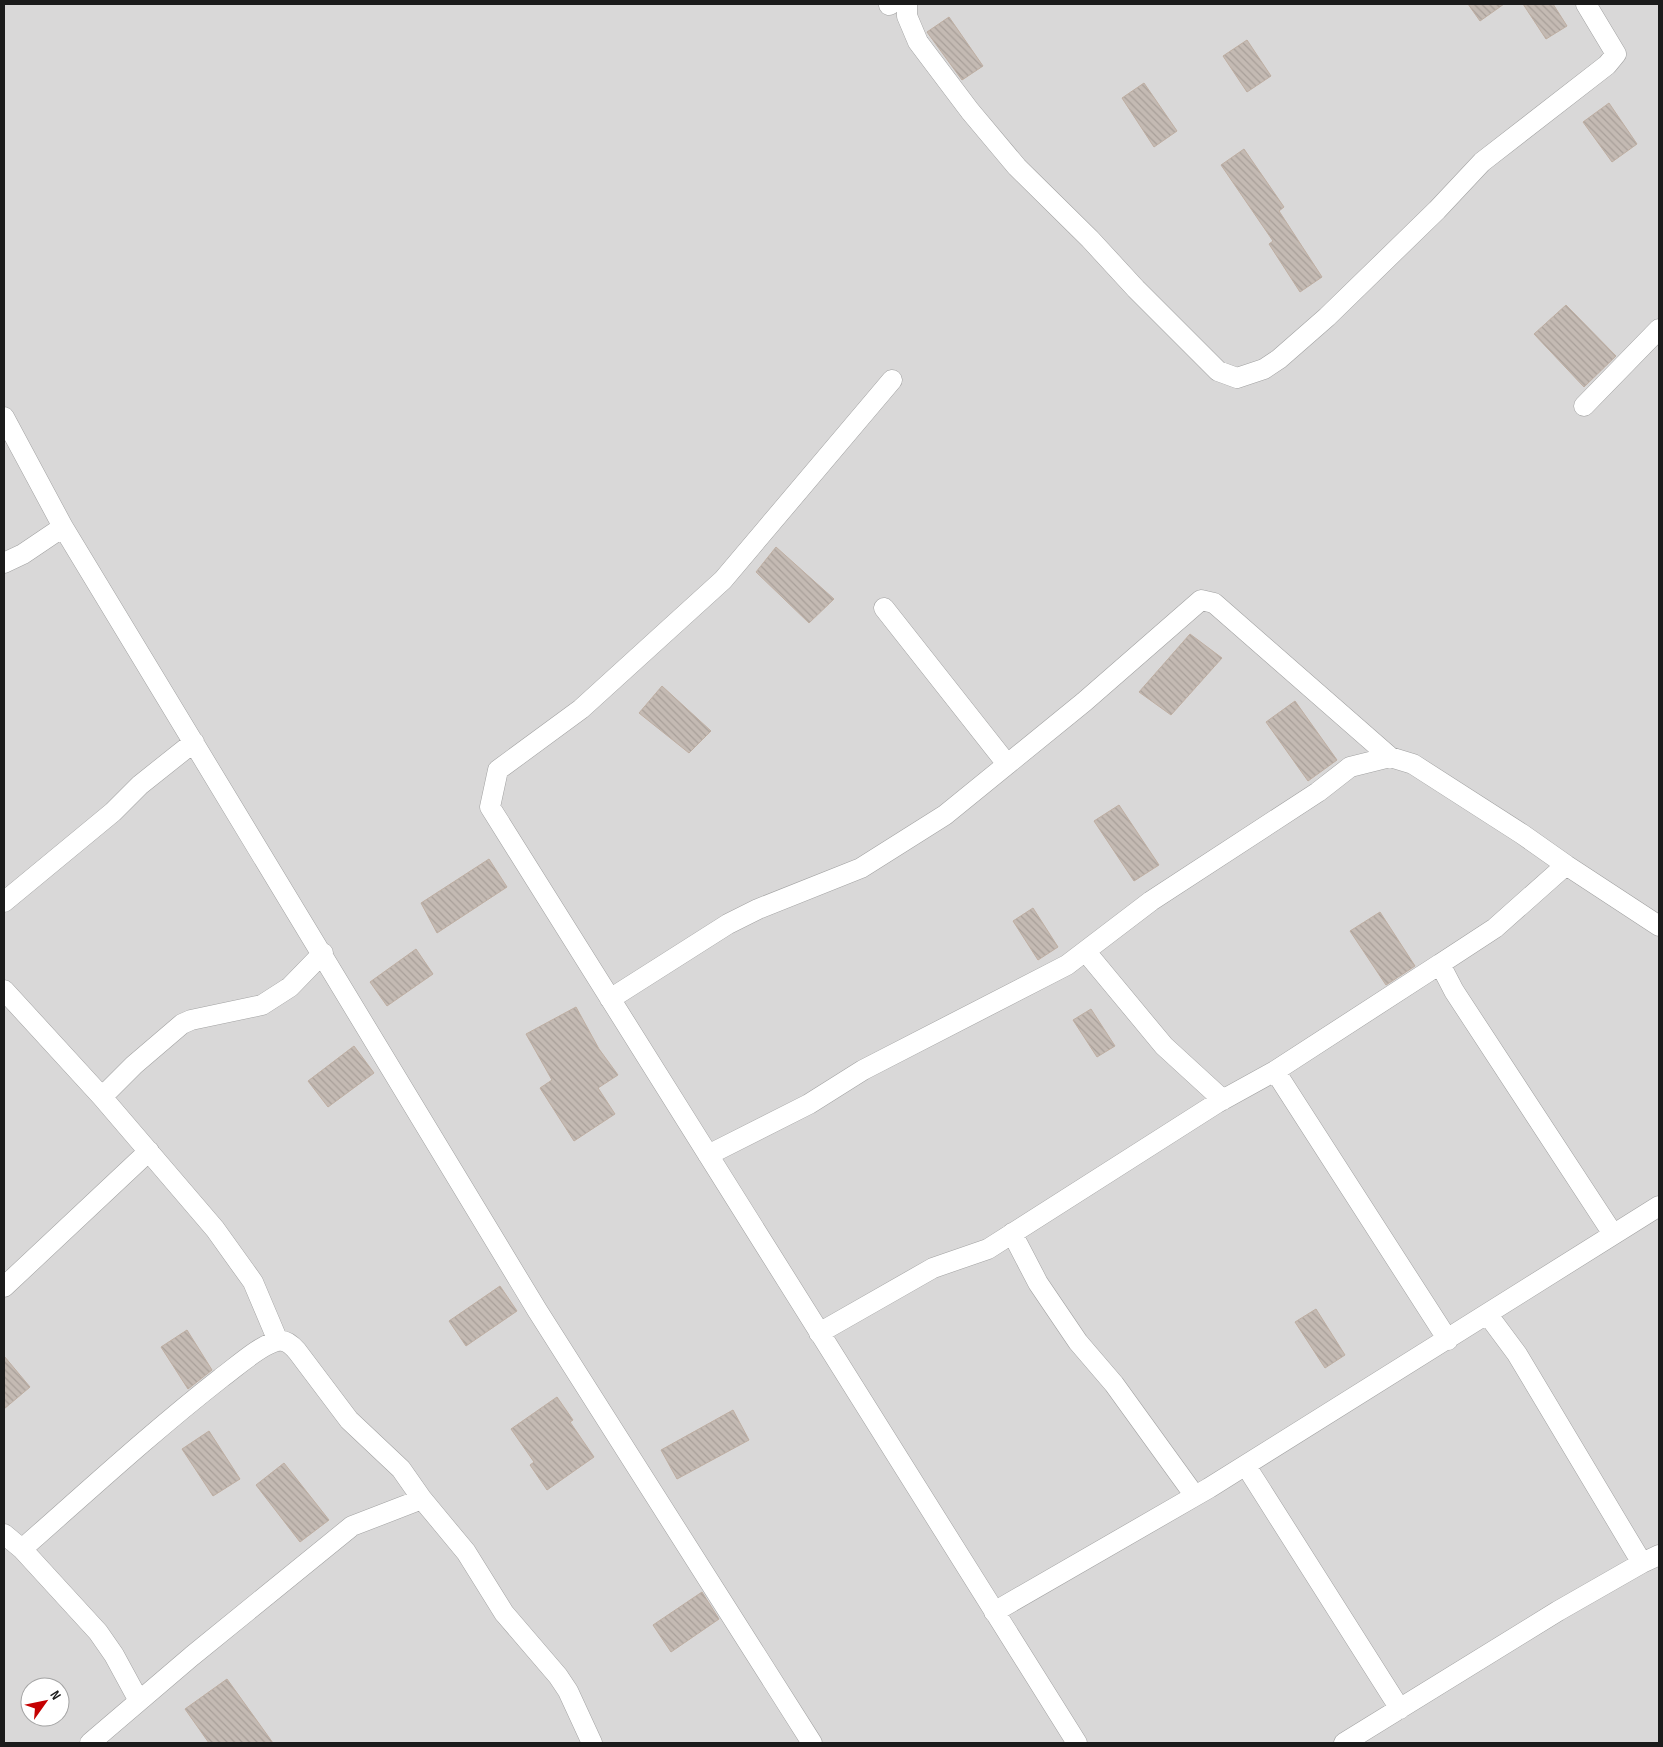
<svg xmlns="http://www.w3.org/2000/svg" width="1663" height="1747" font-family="'Sofia Sans Condensed',sans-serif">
<defs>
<pattern id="building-back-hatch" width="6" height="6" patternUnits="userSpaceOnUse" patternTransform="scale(1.25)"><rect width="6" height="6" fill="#c4bab3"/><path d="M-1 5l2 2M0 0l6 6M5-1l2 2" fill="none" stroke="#a89f99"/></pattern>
</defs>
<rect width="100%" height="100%" fill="#ede8e0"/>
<path fill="#d9d8d8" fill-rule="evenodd" d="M4 4H1659V1743H4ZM30 1687H60V1717H30Z"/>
<path fill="url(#building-back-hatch)" stroke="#beaea2" d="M1468 4H1504L1480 21Z
M1523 4H1553L1567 26 1546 39Z
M949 17 983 66 962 80 927 32Z
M1247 40 1271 76 1247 92 1223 56Z
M1144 83 1177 131 1154 147 1122 98Z
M1609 103 1637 144 1612 162 1583 122Z
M1244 149 1284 207 1279 211 1322 277 1300 292 1269 244 1273 241 1221 165Z
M1566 305 1616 356 1584 387 1534 334Z
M776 547 834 599 809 623 756 572Z
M1190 634 1222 658 1171 715 1139 692Z
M662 686 711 731 689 753 639 713Z
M1295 701 1337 760 1308 781 1266 722Z
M1119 805 1159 865 1134 881 1094 821Z
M489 859 507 887 437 933 421 903Z
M1033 908 1058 947 1038 960 1013 921Z
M1380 912 1415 966 1386 985 1350 931Z
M416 949 433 974 387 1006 370 982Z
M576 1007 599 1049 618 1075 598 1088 615 1114 574 1141 540 1088 552 1080 526 1034Z
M1091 1009 1115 1046 1097 1057 1073 1020Z
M354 1046 374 1073 328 1107 308 1081Z
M500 1286 517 1311 466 1346 449 1321Z
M1316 1309 1345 1355 1325 1368 1295 1322Z
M187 1330 212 1370 188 1389 161 1347Z
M4 1356 30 1387 4 1409Z
M557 1397 573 1420 570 1422 594 1457 547 1490 530 1465 534 1462 511 1429Z
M733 1410 749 1440 677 1479 661 1450Z
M209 1431 240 1479 213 1496 182 1449Z
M284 1463 329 1520 300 1542 256 1485Z
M702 1592 719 1619 671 1652 653 1625Z
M227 1679 273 1743H209L185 1709Z"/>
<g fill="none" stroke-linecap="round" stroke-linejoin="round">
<defs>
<path id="minor" d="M907 4V16L918 42 970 111 1017 167 1090 239 1136 289 1218 371 1237 378 1264 369 1279 359 1327 317 1437 210 1482 162 1607 65 1616 54 1586 4
M889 5 891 4
M892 380 723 580 581 709 498 770 490 807 1077 1743
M1584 406 1659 329
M4 417 63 527 537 1310 812 1743
M4 563 23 554 63 527
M884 608 1007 764
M1566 865 1659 926
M4 902 113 812 140 785 194 742
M1086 952 1164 1046 1223 1100
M4 990 102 1097 215 1229 253 1282 278 1341
M610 999 728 924 758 909 861 868 945 815 1084 702 1201 600 1214 603 1390 757
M1275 1071 1448 1340
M102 1097 134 1065 182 1024 191 1020 262 1005 290 987 323 953
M708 1155 809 1104 863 1070 1067 965 1151 901 1318 792 1350 767 1390 757 1413 764 1522 834 1566 865 1495 928 1440 964 1454 991 1613 1234
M1012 1233 1038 1283 1078 1342 1114 1384 1195 1496
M4 1287 149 1151
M1488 1315 1517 1354 1642 1563
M819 1333 933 1268 988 1249 1217 1103 1275 1071 1440 964
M1246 1466 1400 1709
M4 1534 22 1549 98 1632 114 1655 139 1701
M22 1549C88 1491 152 1432 221 1378 235 1368 261 1344 278 1341 286 1339 292 1345 297 1351L349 1420 401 1469 422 1499
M994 1612 1209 1488 1659 1206
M90 1743 192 1656 352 1526 422 1499 466 1552 504 1613 558 1676 568 1691 592 1743
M1344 1743 1558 1611 1642 1563 1659 1555"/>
</defs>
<use href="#minor" stroke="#a2a2a2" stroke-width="21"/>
<use href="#minor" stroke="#fff" stroke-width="20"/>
</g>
<rect width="1663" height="1747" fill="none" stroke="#1b1b1b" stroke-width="10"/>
<g transform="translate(45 1702) rotate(57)"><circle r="24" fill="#ffffff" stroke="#a4a4a4"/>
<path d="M0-4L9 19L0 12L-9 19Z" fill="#c50001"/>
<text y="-8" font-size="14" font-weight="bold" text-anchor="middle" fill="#1b1b1b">N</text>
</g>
</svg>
